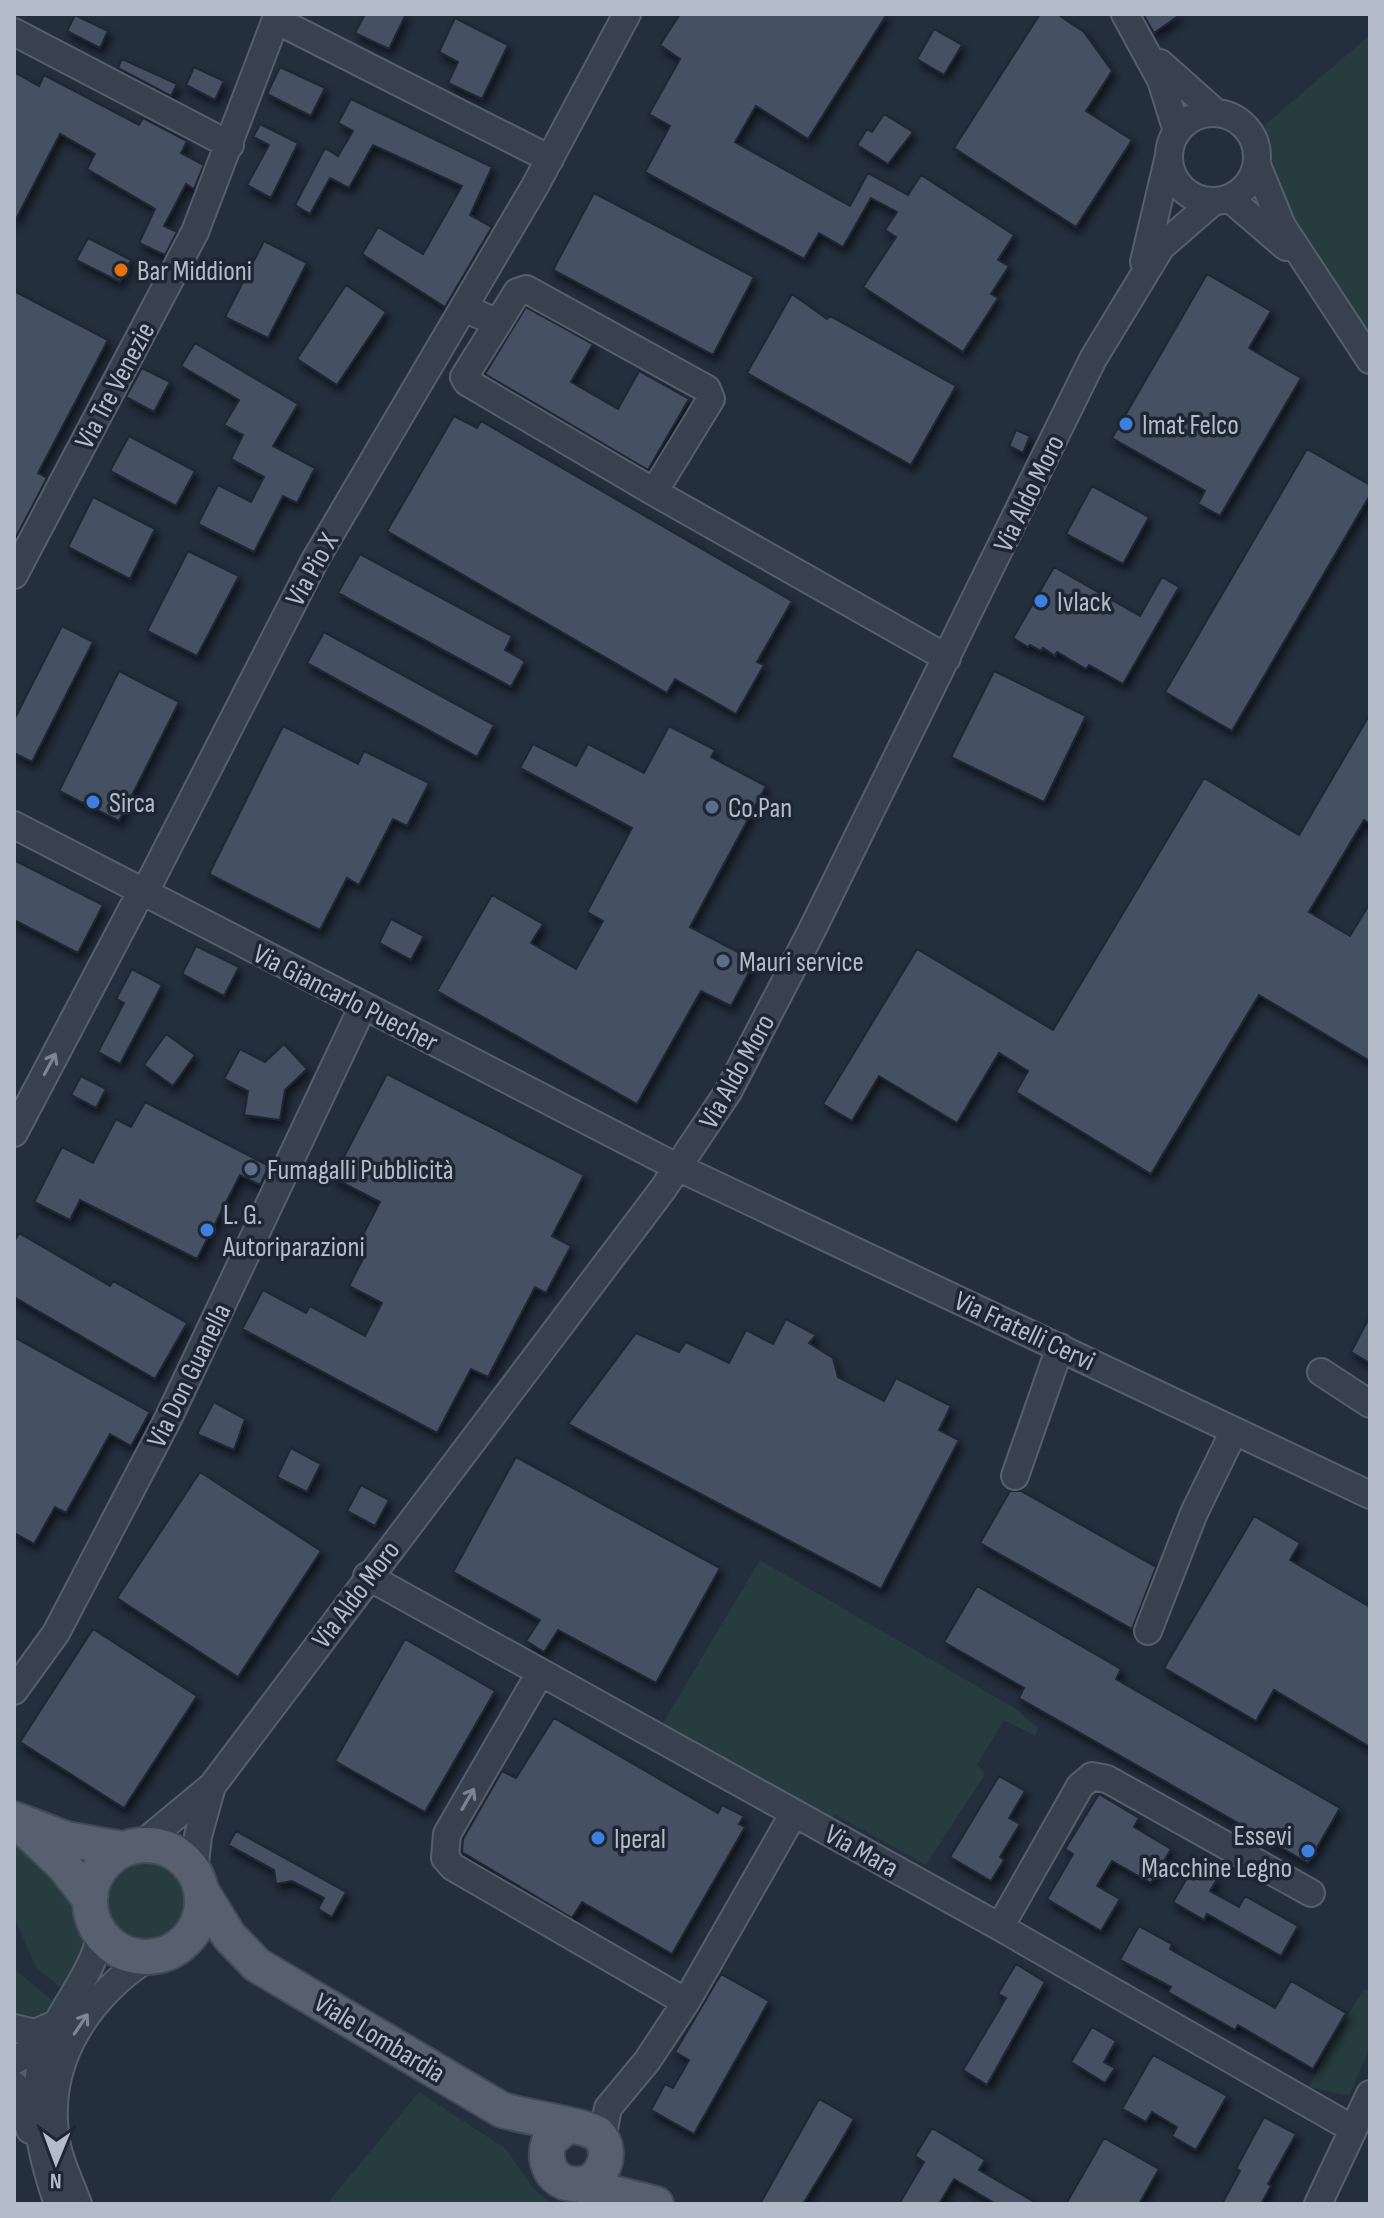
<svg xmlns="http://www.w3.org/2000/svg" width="1384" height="2218" font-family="'Sofia Sans Condensed',sans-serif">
<defs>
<filter id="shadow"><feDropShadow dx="3.5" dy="6" stdDeviation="4" flood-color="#0009"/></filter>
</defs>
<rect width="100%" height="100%" fill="#242f3e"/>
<path fill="#263c3f" d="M1370 35V336L1295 231 1276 194 1265 125Z
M760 1560 1016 1709 1038 1728 1035 1736 1004 1720 977 1765 985 1774 926 1865 836 1815 828 1818 663 1723Z
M14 1837C40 1862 95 1898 87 1940 84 1958 74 1977 68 1993L36 1968 14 1916Z
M108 1902a39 39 0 1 1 78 0a39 39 0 1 1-78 0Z
M14 1969 59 2006 35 2023 14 2017Z
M1364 1989 1370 1992V2047L1349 2096 1309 2087 1334 2036Z
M419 2092 506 2149 533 2188 552 2204H327Z"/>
<path fill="#455162" stroke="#1f2835" stroke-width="2" filter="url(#shadow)" d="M365 14H406L389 49 355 33Z
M680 14H887L808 139 756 106 735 142 850 206 868 173 908 195 921 175 1014 235 998 260 1009 266 991 294 998 298 963 352 863 287 896 237 885 230 897 212 871 198 843 247 819 233 804 259 645 172 670 126 649 114 680 59 660 45Z
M1040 14H1057L1084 32 1112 71 1086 111 1132 140 1076 227 954 148Z
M1143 14H1181L1154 33Z
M75 15 108 31 100 48 67 31Z
M455 18 508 45 482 99 448 83 458 62 439 52Z
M934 29 962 45 944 75 917 59Z
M122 59 177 84 171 96 118 68Z
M194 67 224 81 215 100 186 85Z
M280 67 325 88 311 116 267 94Z
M14 72 39 86 44 75 139 125 143 118 187 141 181 153 204 165 194 189 186 184 164 226 177 232 165 255 139 243 155 209 87 169 95 154 60 134 14 223Z
M351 99 492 167 470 215 492 227 445 307 362 254 378 227 423 254 462 186 373 145 349 188 330 178 310 214 295 205 325 148 338 156 353 131 338 123Z
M884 114 913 132 888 164 857 145 867 129 872 132Z
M260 124 298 143 271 198 247 185 269 145 253 137Z
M594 193 754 277 713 355 553 270Z
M88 238 131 260 120 282 76 260Z
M264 241 307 263 268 338 225 317Z
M1207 274 1271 311 1249 348 1301 378 1220 516 1198 504 1205 491 1112 438Z
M346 285 386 312 337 385 297 359Z
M14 291 108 340 38 473 47 478 14 541Z
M792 294 827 319 830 316 956 386 911 465 747 373Z
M526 307 593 344 571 382 618 409 639 371 689 399 648 470 485 374Z
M195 343 298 404 273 446 315 468 297 503 283 496 254 552 198 524 218 485 251 502 264 477 231 459 243 435 224 425 239 400 181 366Z
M142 368 170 382 154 412 126 397Z
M454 416 477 428 481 421 792 601 757 662 764 665 736 714 675 679 667 693 387 531Z
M1016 430 1030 436 1023 453 1009 446Z
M129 436 195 471 176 506 110 471Z
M1307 449 1370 485V495L1232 731 1165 692Z
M1092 486 1149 517 1123 564 1066 534Z
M93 497 155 529 130 579 68 547Z
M188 551 239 576 197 656 147 631Z
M360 554 512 636 505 650 525 661 511 687 338 593Z
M1054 567 1140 616 1162 577 1179 587 1123 684 1089 665 1086 669 1057 652 1055 656 1043 648 1041 651 1030 645 1028 647 1013 638Z
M62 626 93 642 32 762 14 753V720Z
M324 632 494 725 477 757 307 663Z
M119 671 179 702 119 821 59 791Z
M994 671 1086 716 1044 802 951 757Z
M1370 714V824L1364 820 1309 912 1350 936 1370 903V1061L1259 995 1151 1174 1016 1092 1028 1071 999 1053 957 1123 879 1076 852 1121 823 1104 917 949 1053 1030 1204 778 1299 835Z
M283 726 358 764 364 751 429 783 407 826 393 819 359 885 347 878 320 930 209 874Z
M669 726 715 750 711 757 766 786 690 927 755 961 731 1006 701 991 637 1104 437 991 492 895 543 924 531 943 576 969 603 921 587 912 632 828 520 768 533 744 576 766 588 744 644 773Z
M14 860 103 905 78 953 14 920Z
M391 919 424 936 411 960 379 943Z
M196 946 239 967 224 996 182 974Z
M132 969 162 985 120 1064 98 1052 124 1003 116 999Z
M166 1034 195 1055 173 1086 144 1065Z
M284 1044 307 1069 285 1090 280 1120 244 1115 248 1091 224 1079 240 1049 265 1062Z
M387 1074 584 1175 552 1236 571 1246 546 1293 535 1287 488 1377 471 1369 437 1433 242 1329 263 1290 306 1313 310 1306 365 1336 382 1303 349 1286 365 1255 355 1250 380 1202 333 1178Z
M81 1076 106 1089 96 1108 71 1095Z
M145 1102 269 1166 260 1185 240 1175 197 1259 80 1200 70 1220 34 1202 62 1147 93 1163 116 1119 131 1127Z
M19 1233 110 1286 113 1281 187 1323 155 1379 14 1297V1242Z
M1370 1316V1363L1351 1352Z
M786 1319 816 1335 809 1343 833 1358 838 1377 884 1401 896 1378 951 1406 939 1430 959 1440 881 1589 568 1424 636 1333 679 1352 686 1342 729 1363 746 1330 773 1344Z
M14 1337 150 1412 131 1446 110 1434 66 1513 55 1507 34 1544 14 1533Z
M214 1402 245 1419 234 1450 197 1434Z
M291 1448 321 1464 307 1492 277 1477Z
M516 1457 720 1568 656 1683 558 1630 544 1652 526 1641 540 1620 453 1572Z
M200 1472 321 1551 238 1677 117 1598Z
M361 1485 389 1500 375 1526 347 1511Z
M1010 1491H1021L1156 1567 1132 1629 980 1543Z
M1254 1516 1300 1543 1290 1560 1370 1607V1747L1274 1690 1256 1721 1164 1668Z
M977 1586 1121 1669 1116 1679 1340 1808 1308 1863 1019 1698 1024 1688 944 1642Z
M93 1629 197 1696 124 1808 20 1742Z
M405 1639 495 1691 425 1812 335 1761Z
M554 1718 718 1813 722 1805 744 1816 739 1824 745 1827 672 1954 582 1902 572 1918 462 1852 463 1839 502 1771 516 1778Z
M999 1776 1025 1791 1009 1818 1020 1824 1000 1857 1004 1860 991 1881 950 1857Z
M1099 1794 1139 1818 1134 1827 1171 1849 1151 1883 1112 1861 1097 1886 1120 1899 1101 1931 1047 1899 1073 1854 1065 1849Z
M236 1831 346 1892 332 1917 318 1909 324 1898 292 1881 276 1884 274 1870 228 1845Z
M1194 1866 1217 1879 1210 1891 1239 1907 1245 1896 1298 1926 1281 1956 1207 1914 1204 1920 1173 1902Z
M1139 1926 1172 1944 1170 1949 1275 2008 1291 1981 1346 2013 1313 2069 1238 2025 1235 2030 1168 1992 1171 1987 1120 1960Z
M1016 1964 1045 1982 987 2085 963 2070 1006 1998 998 1994Z
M721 1974 769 2001 694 2134 651 2110 665 2084 673 2088 689 2060 675 2052Z
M1092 2027 1116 2041 1104 2062 1115 2068 1105 2083 1071 2062Z
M1153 2055 1227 2096 1196 2150 1172 2136 1177 2127 1152 2112 1146 2122 1122 2109Z
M819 2099 854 2119 836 2150 803 2204H760Z
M1264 2117 1296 2134 1268 2184 1271 2186 1261 2204H1222L1240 2171 1236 2169Z
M932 2128 985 2160 979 2170 1038 2204H996L954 2179 939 2204H899L924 2162 915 2156Z
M1104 2138 1159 2169 1139 2204H1066Z"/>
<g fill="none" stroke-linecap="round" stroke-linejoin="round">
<defs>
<path id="minor" d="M1125 14 1161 80 1177 131
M276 20 550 159
M14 32 230 145
M1160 63 1215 112
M1169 157a44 44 0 1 1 88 0a44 44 0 1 1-88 0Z
M1257 165 1282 226 1370 360
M1229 198 1286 247
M1144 262 1168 160
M464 308 498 323 517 292 526 289 707 389 711 399 654 492 467 382 464 377 498 323
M654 492 947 658
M14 575 195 232 278 14
M14 825 669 1163 1370 1495
M14 1133 141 892 150 882 315 560 535 186 627 14
M1321 1372 1370 1404
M1015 1476 1060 1347
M367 1576 1000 1927 1353 2129
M1148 1631 1194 1513 1234 1431
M540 1673 447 1834 445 1858 453 1867 686 2002
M14 1691 56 1633 169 1417 363 1006
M142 1844 212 1786 663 1189 728 1092 811 932 1093 359 1161 247 1214 201
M194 1871 198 1836 212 1786
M1000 1927 1080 1786 1092 1776 1107 1779 1311 1893
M14 2028 35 2033 58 2023
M14 2061 49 2039
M14 2085 30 2130
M602 2139 608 2108 647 2061 686 2002 794 1813
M58 2204C40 2152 26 2093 49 2040 65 2003 91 1976 101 1935
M78 2204C70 2182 57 2157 55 2133 46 2059 89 1996 149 1957
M1318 2204 1370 2094"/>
<path id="major" d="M14 1819 66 1839 122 1849
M26 1830 64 1866 89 1898
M90 1901a56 56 0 1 1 112 0a56 56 0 1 1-112 0Z
M202 1892 229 1936 257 1965 502 2110C521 2116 591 2127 598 2134 617 2154 599 2189 572 2184 550 2181 543 2160 549 2141L567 2126
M581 2185 656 2204"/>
</defs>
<use href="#minor" stroke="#565f6c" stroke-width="30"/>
<use href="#major" stroke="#414a57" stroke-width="38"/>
<use href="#minor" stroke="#38414e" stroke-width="26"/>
<use href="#major" stroke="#56606e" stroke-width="34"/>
</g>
<defs><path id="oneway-shaft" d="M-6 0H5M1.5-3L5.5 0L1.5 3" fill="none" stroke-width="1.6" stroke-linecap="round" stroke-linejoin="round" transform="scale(2)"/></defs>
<g stroke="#7c8592">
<use href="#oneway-shaft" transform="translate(50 1064) rotate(-62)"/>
<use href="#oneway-shaft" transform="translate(468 1799) rotate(-60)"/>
<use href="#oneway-shaft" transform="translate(81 2024) rotate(-56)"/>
</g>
<circle fill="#e8710a" stroke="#1d2633" stroke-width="3" cx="121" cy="270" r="8"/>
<g fill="#3f7fe0" stroke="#1d2633" stroke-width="3">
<circle cx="1126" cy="424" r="8"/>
<circle cx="1041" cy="601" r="8"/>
<circle cx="93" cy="802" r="8"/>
<circle cx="207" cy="1230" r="8"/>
<circle cx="598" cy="1838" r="8"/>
<circle cx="1308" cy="1851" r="8"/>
</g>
<g fill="#5c6f8a" stroke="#1d2633" stroke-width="3">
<circle cx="712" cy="807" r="8"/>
<circle cx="723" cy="961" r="8"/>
<circle cx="251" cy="1169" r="8"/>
</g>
<g text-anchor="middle" stroke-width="7" stroke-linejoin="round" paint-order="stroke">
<g font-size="28" fill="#b4bcc9" stroke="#1d2633" text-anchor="start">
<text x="137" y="280">Bar Middioni</text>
<text x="1142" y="434">Imat Felco</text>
<text x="1057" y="611">Ivlack</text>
<text x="109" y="812">Sirca</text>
<text x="728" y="817">Co.Pan</text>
<text x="739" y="971">Mauri service</text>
<text x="267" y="1179">Fumagalli Pubblicità</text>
<text x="223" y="1224">L. G.<tspan x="223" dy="32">Autoriparazioni</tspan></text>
<text x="1292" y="1845" text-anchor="end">Essevi<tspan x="1292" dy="32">Macchine Legno</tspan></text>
<text x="614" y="1848">Iperal</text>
</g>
<g font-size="28" fill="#b4bcc9" stroke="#1d2633">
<text transform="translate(114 385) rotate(-62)" y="10">Via Tre Venezie</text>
<text transform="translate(1028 493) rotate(-64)" y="10">Via Aldo Moro</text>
<text transform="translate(311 569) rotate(-61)" y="10">Via Pio X</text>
<text transform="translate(346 997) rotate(27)" y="10">Via Giancarlo Puecher</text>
<text transform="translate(736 1071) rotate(-61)" y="10">Via Aldo Moro</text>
<text transform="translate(1025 1330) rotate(25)" y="10">Via Fratelli Cervi</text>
<text transform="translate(188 1375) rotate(-64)" y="10">Via Don Guanella</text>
<text transform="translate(355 1594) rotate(-53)" y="10">Via Aldo Moro</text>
<text transform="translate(862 1850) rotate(29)" y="10">Via Mara</text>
<text transform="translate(380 2037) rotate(31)" y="10">Viale Lombardia</text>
</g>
</g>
<rect width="1384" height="2218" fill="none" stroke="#b4bcc9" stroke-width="32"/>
<g transform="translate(56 2162) rotate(181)" stroke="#1d2633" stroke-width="6" paint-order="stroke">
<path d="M0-6L14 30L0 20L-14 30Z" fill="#b4bcc9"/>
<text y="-12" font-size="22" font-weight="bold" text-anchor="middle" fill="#b4bcc9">N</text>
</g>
</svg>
